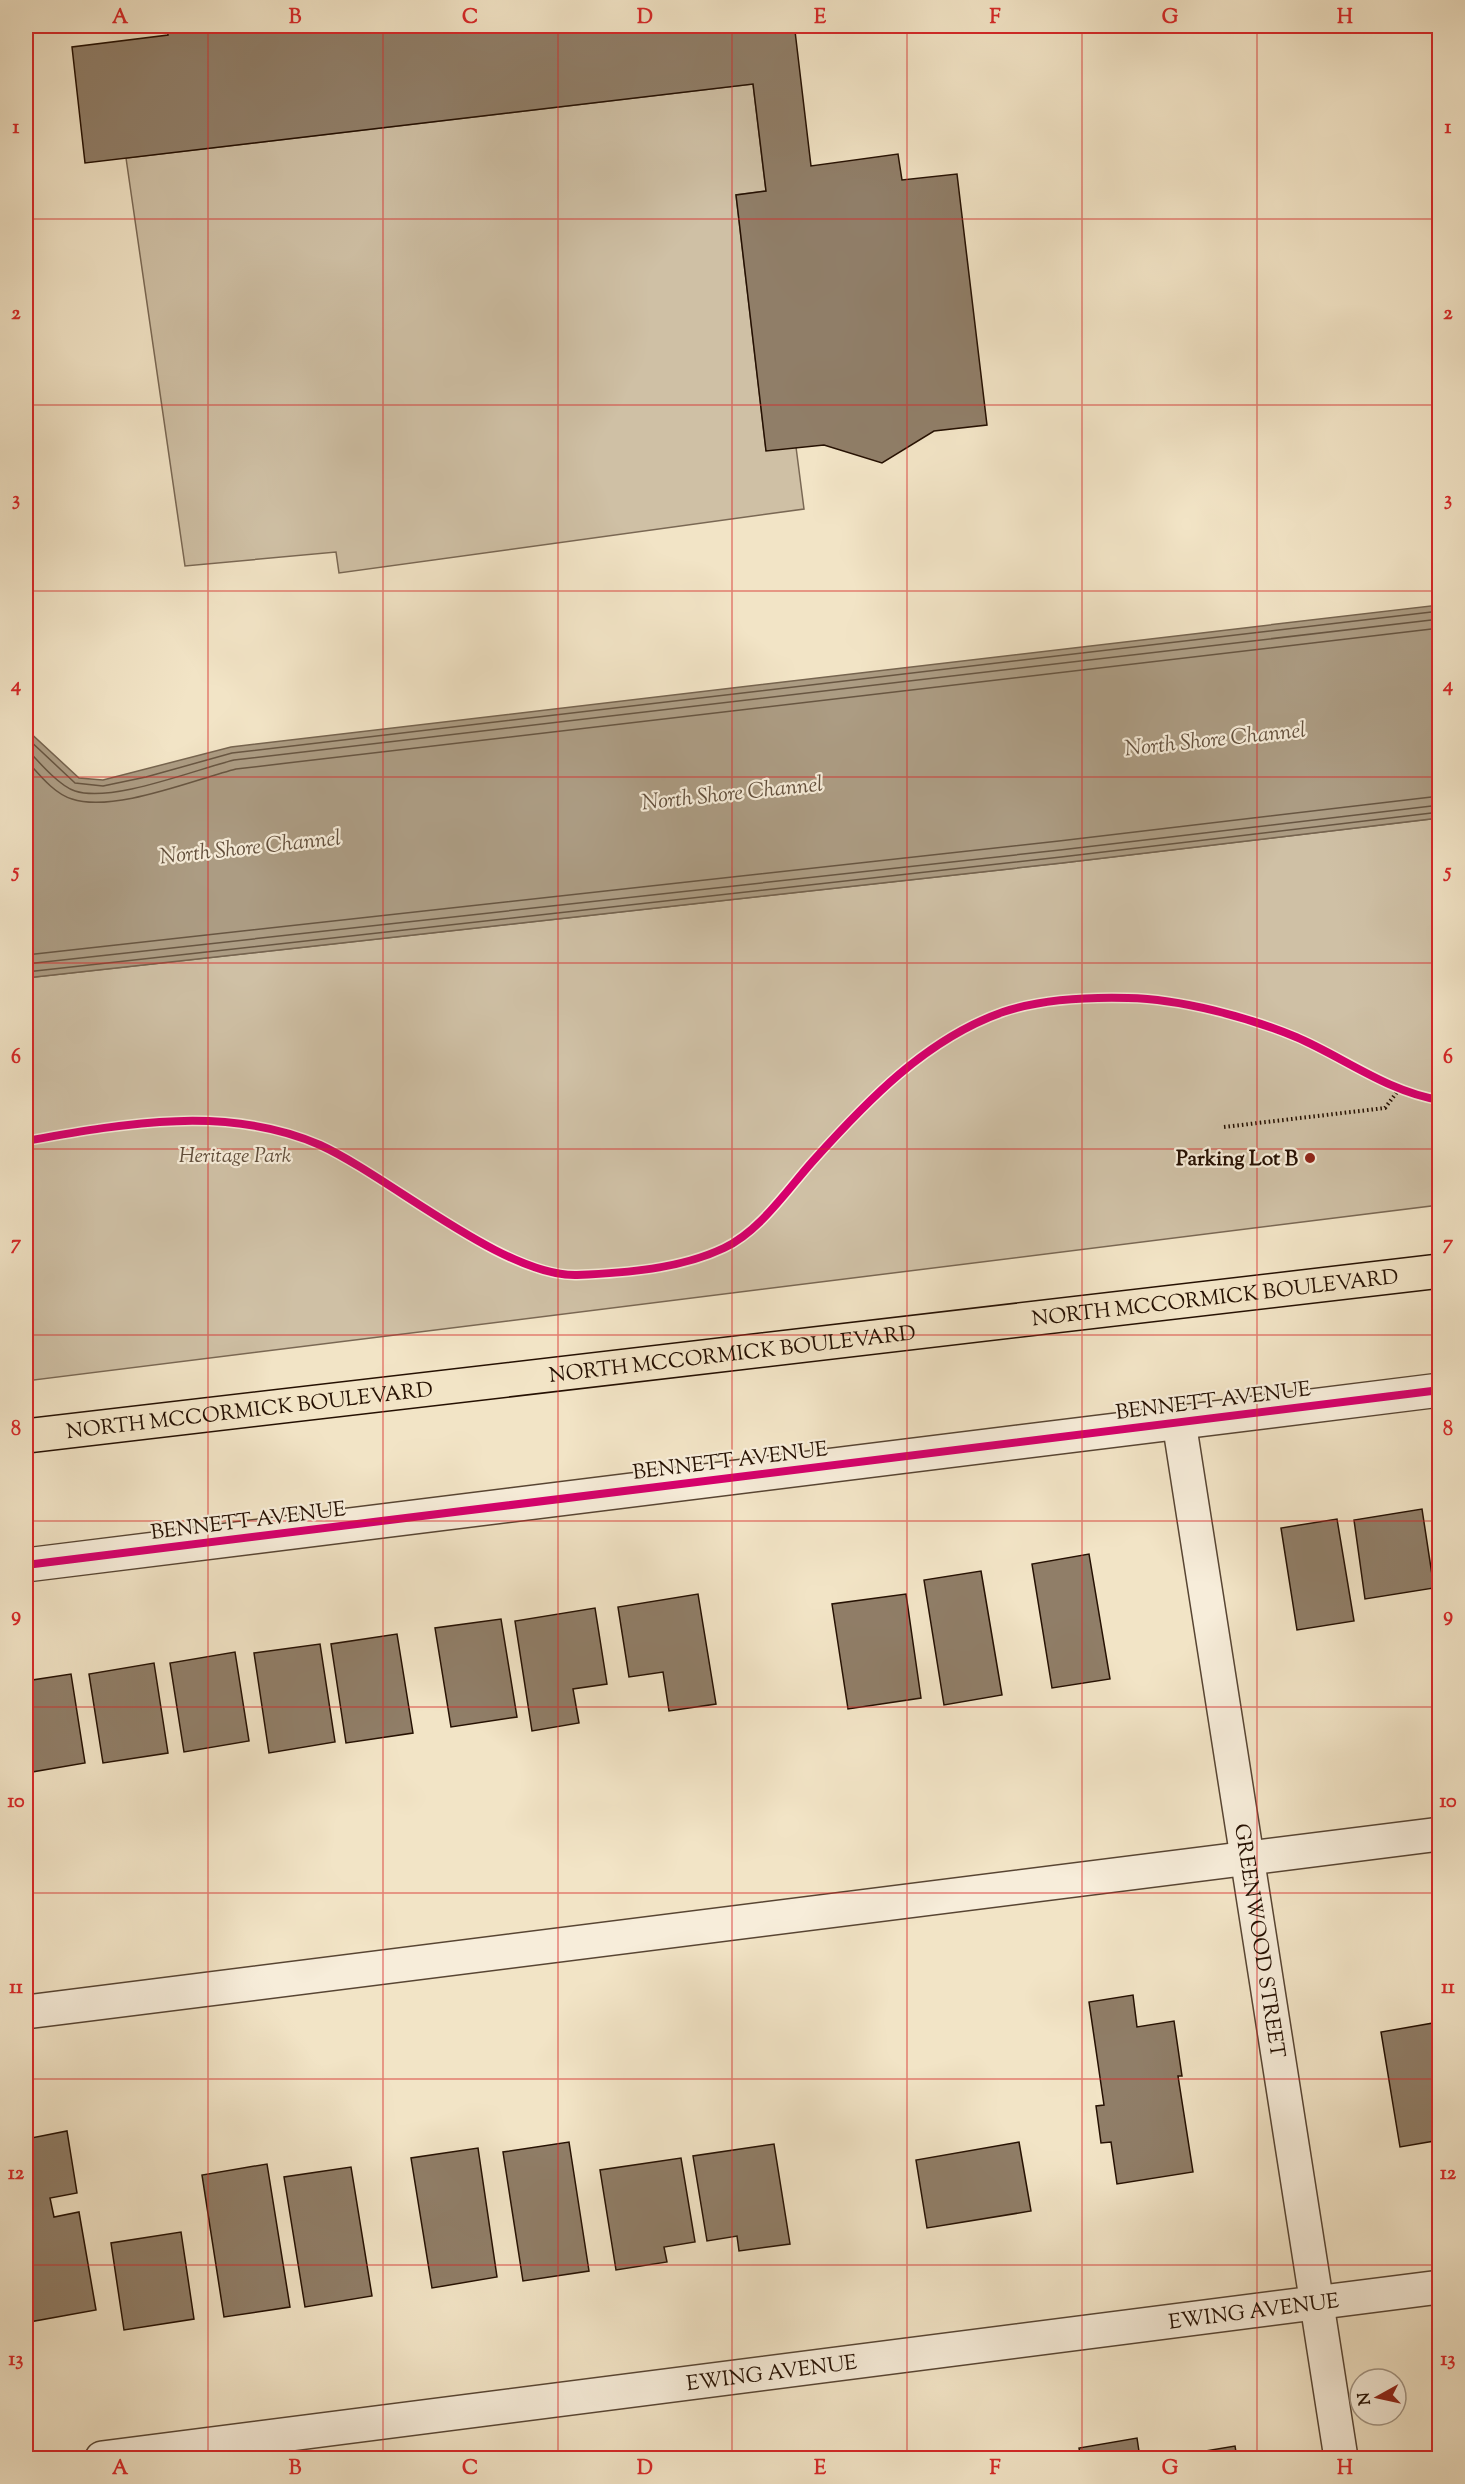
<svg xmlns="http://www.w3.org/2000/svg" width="1465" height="2484" font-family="'Sorts Mill Goudy',serif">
<rect width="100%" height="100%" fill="#f2e4c6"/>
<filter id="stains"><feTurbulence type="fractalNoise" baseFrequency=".00333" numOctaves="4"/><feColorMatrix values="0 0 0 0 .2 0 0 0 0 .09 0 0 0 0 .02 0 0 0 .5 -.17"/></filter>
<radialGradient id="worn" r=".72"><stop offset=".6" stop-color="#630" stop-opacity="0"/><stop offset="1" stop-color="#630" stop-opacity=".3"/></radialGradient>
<path fill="#cfc0a5" stroke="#7a6854" stroke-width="1.5" d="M753 84 766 191 736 195 766 450 796 447 804 509 339 573 336 552 185 566 126 158Z
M1439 818V1205L26 1381V978L1062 863Z"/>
<path fill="#ac9c83" stroke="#76644f" stroke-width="1.5" d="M1439 605V818L1062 863 26 978V729L79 778 103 780 231 747Z"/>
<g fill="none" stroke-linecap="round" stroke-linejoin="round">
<path stroke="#685642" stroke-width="1.5" d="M26 737 75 783 103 786 146 777 232 753 1440 611
M26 748C37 760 59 786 75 791 112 803 194 770 234 760L1440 619
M26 760C38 773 54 794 72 799 113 813 193 780 236 769L1440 628
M26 955 1059 841 1440 796
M26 964 1060 850 1440 805
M26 972 1061 857 1440 812"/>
</g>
<path fill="#907e68" stroke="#251002" stroke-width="1.5" d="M167 26H842L795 31 811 166 898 154 902 180 957 174 987 425 934 431 882 463 824 445 766 451 736 195 766 191 753 84 85 163 72 47 168 35Z
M1422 1509 1434 1588 1365 1599 1354 1520Z
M1440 1509V1536L1436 1510Z
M1337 1519 1354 1621 1297 1630 1281 1528Z
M1089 1554 1110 1679 1052 1688 1032 1564Z
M981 1571 1002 1695 944 1705 924 1580Z
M698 1594 716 1704 669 1711 663 1672 629 1677 618 1607Z
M906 1594 921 1698 848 1709 832 1604Z
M595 1608 607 1684 573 1689 579 1723 532 1731 515 1621Z
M501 1619 517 1717 451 1727 435 1628Z
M397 1634 413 1733 346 1743 331 1644Z
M320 1644 335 1742 269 1753 254 1653Z
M235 1652 249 1741 184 1752 170 1663Z
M154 1663 168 1753 103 1763 89 1674Z
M71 1674 85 1763 26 1773V1681Z
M1133 1995 1137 2027 1174 2021 1182 2076H1178L1193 2172 1117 2184 1111 2142 1101 2143 1096 2106 1104 2105 1089 2002Z
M1439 2022 1440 2140 1400 2147 1381 2032Z
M67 2131 77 2193 50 2198 54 2217 79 2212 96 2310 29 2322 26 2300V2139Z
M569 2142 589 2271 523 2281 503 2152Z
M1019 2142 1031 2211 927 2228 916 2160Z
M774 2144 790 2244 739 2251 737 2236 707 2241 693 2156Z
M478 2148 497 2277 432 2288 411 2158Z
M681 2158 695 2242 664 2247 667 2262 616 2270 600 2170Z
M267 2164 290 2307 224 2317 202 2175Z
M351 2167 372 2296 305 2307 284 2177Z
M181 2232 194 2319 124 2330 111 2243Z
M1137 2438 1140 2458H1081L1079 2448Z
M1235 2446 1237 2458H1170L1169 2457Z"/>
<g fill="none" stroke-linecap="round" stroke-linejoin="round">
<defs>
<g id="minor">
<path id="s1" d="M1179 1422 1341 2458"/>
<path d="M26 1565 1440 1390"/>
<path d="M26 2012 1440 1834"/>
<path id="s2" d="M102 2458 1440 2287"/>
</g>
<g id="major">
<path id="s3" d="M26 1436 1440 1271"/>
</g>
</defs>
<use href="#minor" stroke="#584533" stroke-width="36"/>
<use href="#major" stroke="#251002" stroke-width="36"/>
<path stroke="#251002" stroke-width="4" stroke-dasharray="1.5 3" stroke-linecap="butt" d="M1224 1127 1385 1108 1400 1088"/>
<use href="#minor" stroke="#f7edda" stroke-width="33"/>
<use href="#major" stroke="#f2e4c6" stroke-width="33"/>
<defs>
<path id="cycleway" d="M26 1141C121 1124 227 1104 320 1145 390 1177 504 1277 577 1275 625 1273 680 1269 724 1248 760 1231 787 1190 813 1161 867 1101 926 1039 1003 1012 1042 999 1088 997 1128 998 1180 999 1248 1017 1296 1037 1343 1057 1388 1092 1440 1100
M26 1565 1440 1390"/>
</defs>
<use href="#cycleway" stroke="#f7edda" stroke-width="11"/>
<use href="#cycleway" stroke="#d6006c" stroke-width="8"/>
</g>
<path fill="none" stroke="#d62828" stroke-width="1.5" stroke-opacity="0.55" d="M208 26V2458M383 26V2458M558 26V2458M732 26V2458M907 26V2458M1082 26V2458M1257 26V2458M26 219H1440M26 405H1440M26 591H1440M26 777H1440M26 963H1440M26 1149H1440M26 1335H1440M26 1521H1440M26 1707H1440M26 1893H1440M26 2079H1440M26 2265H1440"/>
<circle fill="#8f2418" stroke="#f7edda" stroke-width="2" cx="1310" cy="1158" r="6"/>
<g text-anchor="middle" stroke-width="4.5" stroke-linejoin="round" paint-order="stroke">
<g font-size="21" font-style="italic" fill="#604e3b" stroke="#f7edda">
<text x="235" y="1162">Heritage Park</text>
</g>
<g font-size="21" font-weight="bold" fill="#251002" stroke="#f7edda" text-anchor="end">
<text x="1298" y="1165">Parking Lot B</text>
</g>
<g font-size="21" fill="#251002" stroke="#f7edda">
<text dy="7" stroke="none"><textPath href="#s3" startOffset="1197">NORTH MCCORMICK BOULEVARD</textPath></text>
<text dy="7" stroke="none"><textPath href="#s3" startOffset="711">NORTH MCCORMICK BOULEVARD</textPath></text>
<text transform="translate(1213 1400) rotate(-7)" y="7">BENNETT AVENUE</text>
<text dy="7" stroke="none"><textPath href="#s3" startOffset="225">NORTH MCCORMICK BOULEVARD</textPath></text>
<text transform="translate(730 1460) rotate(-7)" y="7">BENNETT AVENUE</text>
<text transform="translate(248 1520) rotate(-7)" y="7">BENNETT AVENUE</text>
<text dy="7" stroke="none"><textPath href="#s1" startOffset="525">GREENWOOD STREET</textPath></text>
<text dy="7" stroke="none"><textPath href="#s2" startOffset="1161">EWING AVENUE</textPath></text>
<text dy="7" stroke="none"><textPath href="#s2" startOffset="675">EWING AVENUE</textPath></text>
</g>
<g font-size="22" font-style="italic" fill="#624f3c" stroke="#f7edda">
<text transform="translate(1215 738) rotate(-6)" y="8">North Shore Channel</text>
<text transform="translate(732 792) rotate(-6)" y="8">North Shore Channel</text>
<text transform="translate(250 846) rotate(-6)" y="8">North Shore Channel</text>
</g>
</g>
<rect width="1465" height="2484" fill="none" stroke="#f2e4c6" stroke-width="66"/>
<g transform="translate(1378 2397) rotate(262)"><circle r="28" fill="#f7edda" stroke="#a39584" stroke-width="1.5"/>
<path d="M0-4.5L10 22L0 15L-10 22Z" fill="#8f2418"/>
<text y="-9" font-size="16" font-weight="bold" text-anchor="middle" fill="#251002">N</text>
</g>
<rect x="33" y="33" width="1399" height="2418" fill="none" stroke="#d62828" stroke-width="2"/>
<g font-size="20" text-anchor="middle" font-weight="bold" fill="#d62828">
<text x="120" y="23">A</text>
<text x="295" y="23">B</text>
<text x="470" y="23">C</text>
<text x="645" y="23">D</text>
<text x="820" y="23">E</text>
<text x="995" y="23">F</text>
<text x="1170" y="23">G</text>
<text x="1345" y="23">H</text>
<text x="16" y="133">1</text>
<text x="1448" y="133">1</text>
<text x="16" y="319">2</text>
<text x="1448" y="319">2</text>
<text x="16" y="505">3</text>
<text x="1448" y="505">3</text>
<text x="16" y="691">4</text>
<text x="1448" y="691">4</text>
<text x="16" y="877">5</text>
<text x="1448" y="877">5</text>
<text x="16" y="1063">6</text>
<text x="1448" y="1063">6</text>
<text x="16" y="1249">7</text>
<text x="1448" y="1249">7</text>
<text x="16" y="1435">8</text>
<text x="1448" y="1435">8</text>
<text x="16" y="1621">9</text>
<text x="1448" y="1621">9</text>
<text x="16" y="1807">10</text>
<text x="1448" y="1807">10</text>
<text x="16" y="1993">11</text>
<text x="1448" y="1993">11</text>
<text x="16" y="2179">12</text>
<text x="1448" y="2179">12</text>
<text x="16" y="2365">13</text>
<text x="1448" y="2365">13</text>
<text x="120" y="2474">A</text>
<text x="295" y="2474">B</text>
<text x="470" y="2474">C</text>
<text x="645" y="2474">D</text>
<text x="820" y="2474">E</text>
<text x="995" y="2474">F</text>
<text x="1170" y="2474">G</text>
<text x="1345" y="2474">H</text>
</g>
<rect width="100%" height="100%" filter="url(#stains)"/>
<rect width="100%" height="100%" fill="url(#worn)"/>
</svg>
